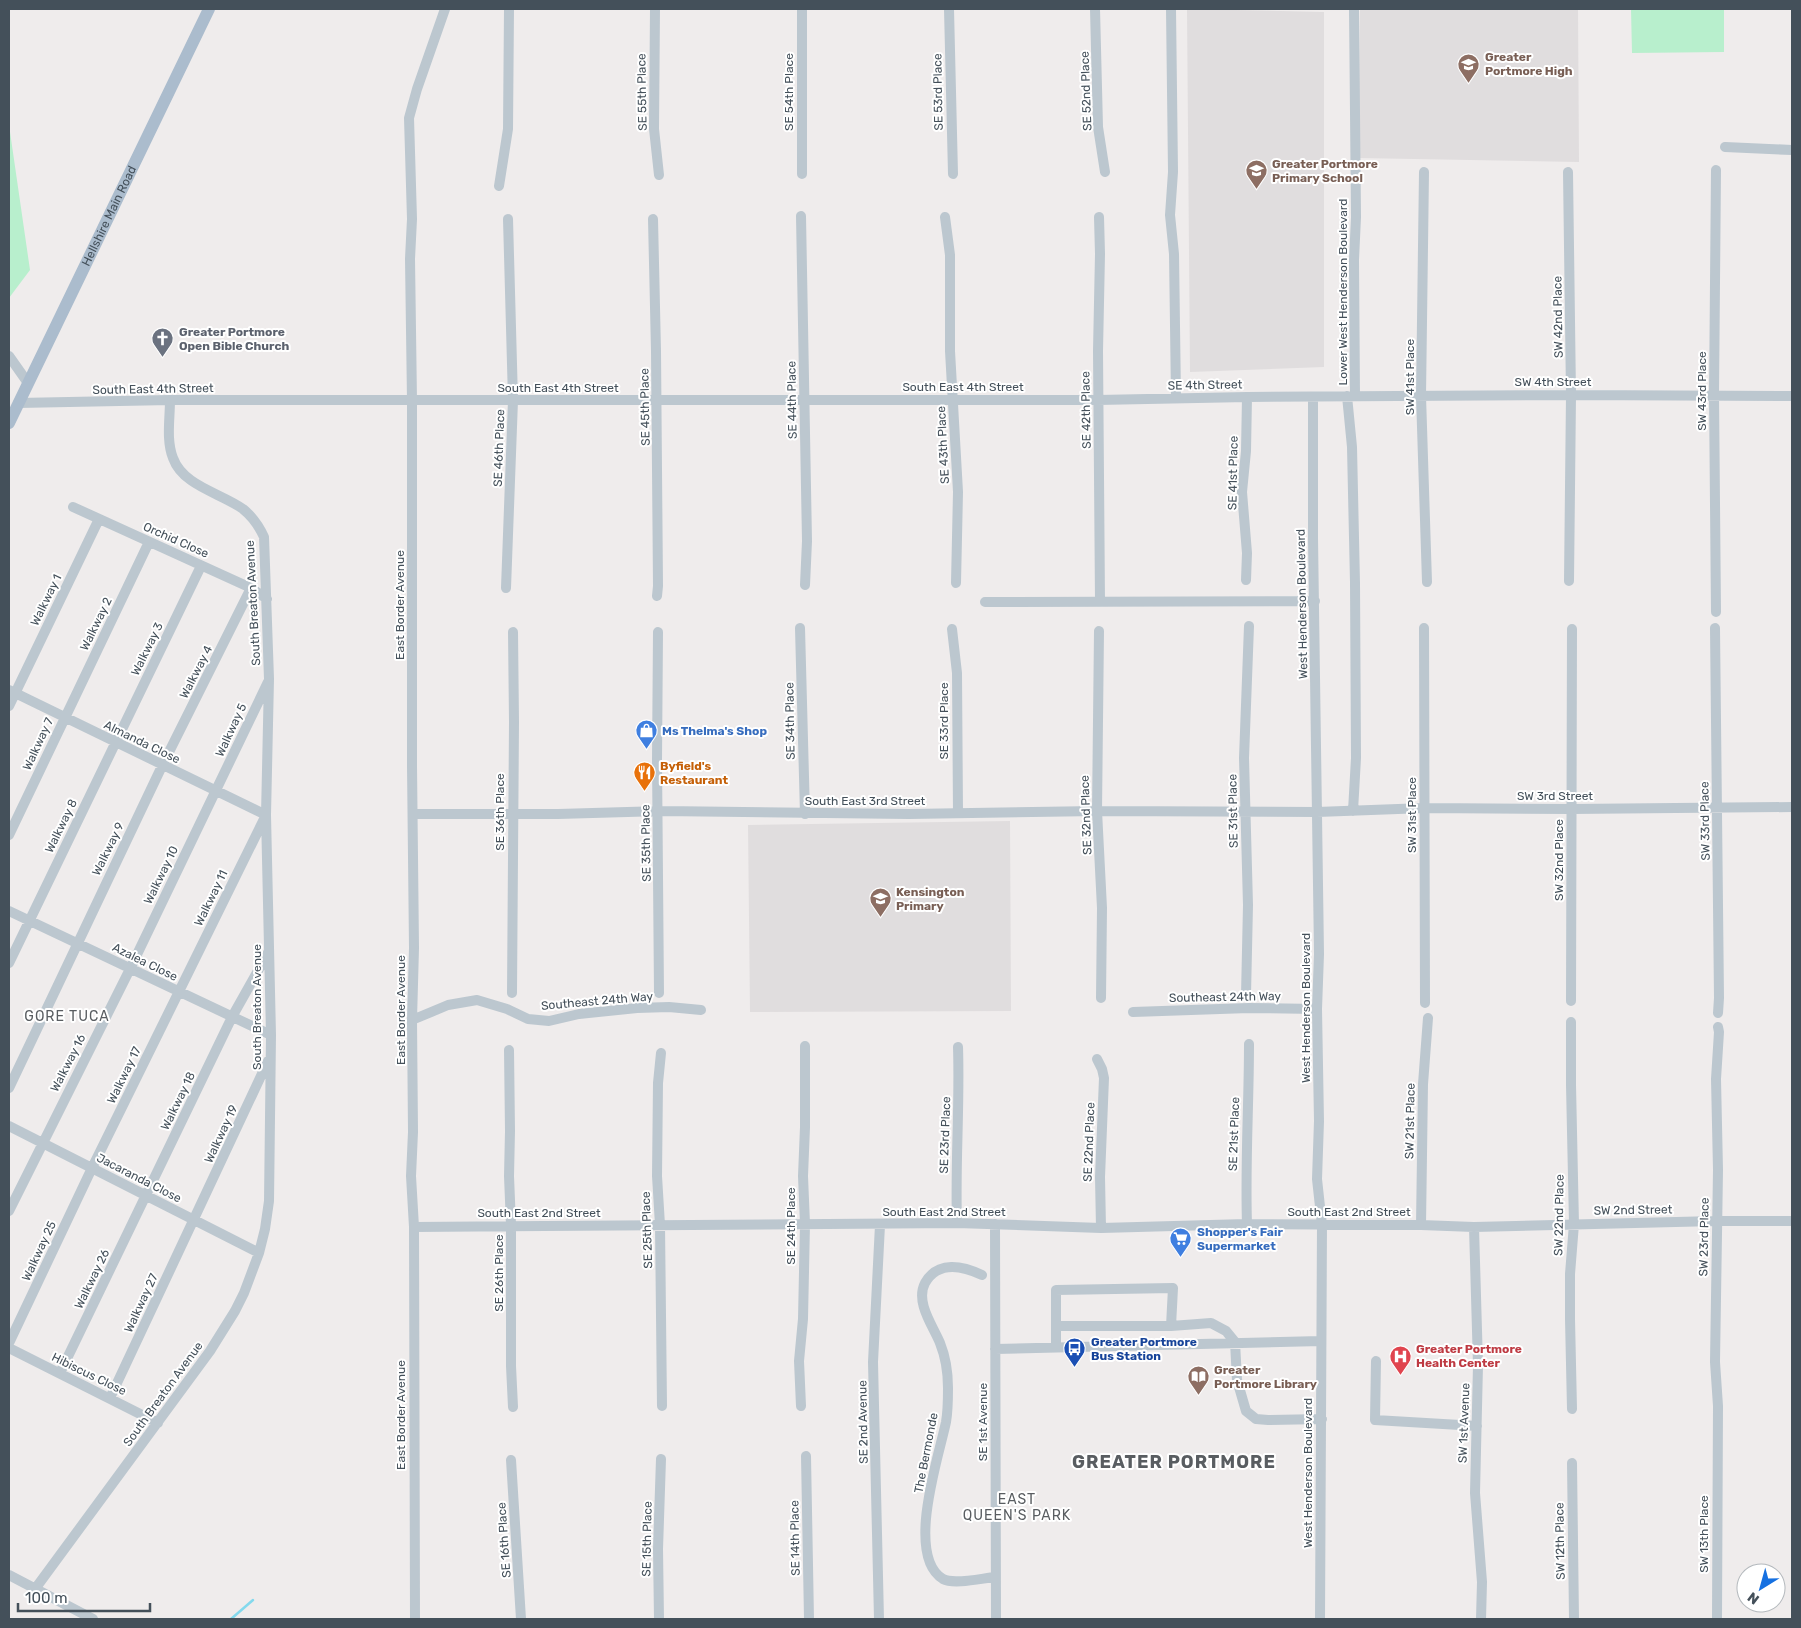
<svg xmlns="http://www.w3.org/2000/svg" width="1801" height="1628" font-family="Rubik,sans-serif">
<rect width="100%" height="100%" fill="#efecec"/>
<path fill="#e0ddde" d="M1187 9 1324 12V367L1190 372Z
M1360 9H1578L1579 162 1358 158Z
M1010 821 1011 1011 750 1012 748 825Z"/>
<path fill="#b8efcd" d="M1631 9H1724V52L1632 53Z
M9 125 30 270 9 298Z"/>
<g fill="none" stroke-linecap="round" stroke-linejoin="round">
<path stroke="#84d9ed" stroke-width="2.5" d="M231 1619 253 1600"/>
<path stroke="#bcc7cf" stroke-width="10" d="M655 9 654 129 659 175
M949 9 953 174
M1095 9 1098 127 1105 172
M1171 9 1173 172 1170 215 1174 254 1176 397
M1354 9 1356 217 1354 260 1355 396
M1725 147 1792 150
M1424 172 1421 396 1427 582
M1568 172 1571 395 1569 581
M802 174V9
M499 186 508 129 509 9
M801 216 807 541 805 585
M945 217 950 255V351L958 492 956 583
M1099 217 1100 254 1098 351 1100 602
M653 219 656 351 658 586 657 596
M9 356 28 383
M1347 396 1352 447 1355 583 1356 758 1353 811
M1313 397V538L1319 954 1317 1009 1319 1121 1317 1179 1322 1225 1320 1619
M18 403 170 400H1098L1247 397 1571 395 1792 396
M73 507 251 588 267 599
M1246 580 1247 553 1242 492 1246 451 1247 397
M506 588 513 400 508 219
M985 602 1315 601
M1716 612 1714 395 1716 170
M800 628 805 814
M1424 628 1425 1003
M1715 628 1719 998 1718 1013
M952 629 957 673 958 813
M1099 631 1097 811 1102 908 1101 998
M658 632 657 760 659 993
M9 690 266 815 92 1168 9 1343
M9 706 99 519
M413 814H558L662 811 909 814 1097 811 1317 812 1425 808 1571 809 1792 807
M9 835 149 542
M9 911 271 1035
M9 963 201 566
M512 993 514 722 513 632
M1246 995 1248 905 1244 758 1249 626
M1571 1001 1572 629
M1133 1012 1249 1008 1317 1009
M412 1020 448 1005 477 1000 507 1009 528 1019 549 1021 579 1014 637 1008 669 1007 701 1010
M1571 1022V1085L1574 1224 1570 1274V1319L1572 1409
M509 1050 510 1131 509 1176 511 1225V1366L513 1407
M661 1053 658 1083 657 1176 660 1225 662 1406
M1097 1059 1102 1069 1104 1078 1100 1177 1101 1228
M9 1088 162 766 251 588
M9 1126 259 1253
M9 1211 130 969 268 682
M957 1223C955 1164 960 1106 958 1047
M995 1224 996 1619
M1247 1224C1245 1164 1249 1104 1249 1044
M1421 1225 1423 1084 1428 1018
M414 1227 957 1223 1101 1228 1247 1224 1421 1225 1474 1227 1716 1221H1792
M1474 1227 1478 1365 1475 1493 1482 1582 1481 1619
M982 1275C963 1266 938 1260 925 1283 915 1302 933 1326 940 1343 946 1358 948 1373 948 1388 948 1400 948 1411 946 1422 939 1456 905 1556 943 1579 954 1585 983 1578 995 1577
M1171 1326 1173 1288 1056 1290V1326H1171L1211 1323 1226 1331 1235 1342 1237 1380 1246 1411 1256 1419 1268 1420 1322 1419
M1056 1347V1326
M9 1348 158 1423
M995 1349 1321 1341
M1376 1361 1375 1420 1477 1426
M60 1373 232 1017 269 951
M110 1398 268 1061
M801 1406 799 1361 803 1319 805 1224 803 1176 805 1127V1046
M806 1456 809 1619
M511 1460 521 1619
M1572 1463 1574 1619
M9 1575 93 1619
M35 1589 210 1351 235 1311 244 1293 259 1253 265 1229 269 1201 271 1035 266 815 269 679 264 537C259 526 253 517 243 509 221 493 183 486 173 458 166 440 170 419 170 400
M415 1619 414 1227 411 1176 413 1132 412 1020 414 948 412 766V401L410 259 412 219 409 118 417 89 445 9
M659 1619 658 1549 661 1459
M879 1619 873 1362 880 1225
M1717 1619 1718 1406 1715 1362 1718 1170 1716 1079 1719 1032 1718 1027"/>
<path stroke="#abbccd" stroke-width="12" id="s1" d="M9 423 209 9"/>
</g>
<defs>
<symbol id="school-pin" viewBox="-11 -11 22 30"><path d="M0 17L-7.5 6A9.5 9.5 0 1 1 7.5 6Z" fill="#8d6e63" stroke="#fff"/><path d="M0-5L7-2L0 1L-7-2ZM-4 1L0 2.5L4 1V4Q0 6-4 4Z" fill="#fff"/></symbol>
<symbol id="church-pin" viewBox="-11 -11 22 30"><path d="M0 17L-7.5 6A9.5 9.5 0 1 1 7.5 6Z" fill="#6b7280" stroke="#fff"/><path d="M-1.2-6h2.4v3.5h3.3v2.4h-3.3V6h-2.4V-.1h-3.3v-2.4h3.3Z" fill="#fff"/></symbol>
<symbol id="shop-pin" viewBox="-11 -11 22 30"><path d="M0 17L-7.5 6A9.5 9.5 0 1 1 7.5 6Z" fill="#3f7fe0" stroke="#fff"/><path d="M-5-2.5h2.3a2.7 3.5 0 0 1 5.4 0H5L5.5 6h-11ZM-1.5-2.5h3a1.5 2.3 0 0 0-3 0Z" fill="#fff"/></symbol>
<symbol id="restaurant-pin" viewBox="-11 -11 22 30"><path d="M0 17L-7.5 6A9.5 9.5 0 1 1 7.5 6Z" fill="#e8710a" stroke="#fff"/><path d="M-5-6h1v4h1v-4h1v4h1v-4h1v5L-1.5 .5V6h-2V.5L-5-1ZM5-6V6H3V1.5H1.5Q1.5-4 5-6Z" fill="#fff"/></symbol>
<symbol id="supermarket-pin" viewBox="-11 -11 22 30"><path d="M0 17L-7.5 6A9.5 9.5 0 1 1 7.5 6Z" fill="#3f7fe0" stroke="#fff"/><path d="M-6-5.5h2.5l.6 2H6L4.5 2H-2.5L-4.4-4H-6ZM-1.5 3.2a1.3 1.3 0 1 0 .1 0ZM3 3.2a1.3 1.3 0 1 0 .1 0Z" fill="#fff"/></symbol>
<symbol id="bus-pin" viewBox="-11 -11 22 30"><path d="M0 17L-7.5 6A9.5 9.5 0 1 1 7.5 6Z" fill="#1a4fb4" stroke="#fff"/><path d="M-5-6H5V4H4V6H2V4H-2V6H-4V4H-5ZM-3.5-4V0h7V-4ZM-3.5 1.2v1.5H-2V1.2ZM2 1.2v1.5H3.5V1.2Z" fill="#fff"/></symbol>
<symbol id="hospital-pin" viewBox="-11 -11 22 30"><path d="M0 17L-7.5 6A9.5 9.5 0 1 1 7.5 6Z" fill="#e0444e" stroke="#fff"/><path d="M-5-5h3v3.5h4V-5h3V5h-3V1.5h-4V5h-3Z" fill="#fff"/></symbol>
<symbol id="library-pin" viewBox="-11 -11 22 30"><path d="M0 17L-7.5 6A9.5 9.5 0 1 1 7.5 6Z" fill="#8d6e63" stroke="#fff"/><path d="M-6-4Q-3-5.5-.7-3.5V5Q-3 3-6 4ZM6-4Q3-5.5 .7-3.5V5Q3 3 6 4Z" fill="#fff"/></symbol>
</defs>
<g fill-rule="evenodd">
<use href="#school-pin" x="1456" y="52" width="25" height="34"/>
<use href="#school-pin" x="1244" y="158" width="25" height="34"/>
<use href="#church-pin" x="150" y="326" width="25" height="34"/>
<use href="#shop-pin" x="634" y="718" width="25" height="34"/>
<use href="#restaurant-pin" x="632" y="760" width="25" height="34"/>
<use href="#school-pin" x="868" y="886" width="25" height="34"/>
<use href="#supermarket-pin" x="1168" y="1226" width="25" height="34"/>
<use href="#bus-pin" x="1062" y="1336" width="25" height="34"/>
<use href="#hospital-pin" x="1388" y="1344" width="25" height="34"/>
<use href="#library-pin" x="1186" y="1364" width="25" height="34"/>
</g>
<g text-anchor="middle" stroke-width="4" stroke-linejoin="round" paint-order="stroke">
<g font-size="12" font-weight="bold" fill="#785e54" stroke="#fff" text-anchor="start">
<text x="1485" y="61">Greater<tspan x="1485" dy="14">Portmore High</tspan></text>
<text x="1272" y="168">Greater Portmore<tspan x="1272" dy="14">Primary School</tspan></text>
<text x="896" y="896">Kensington<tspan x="896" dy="14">Primary</tspan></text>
<text x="1214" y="1374">Greater<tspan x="1214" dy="14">Portmore Library</tspan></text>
</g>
<g font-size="12" fill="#44505a" stroke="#fff">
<text transform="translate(1086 91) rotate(-92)" y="4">SE 52nd Place</text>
<text transform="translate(642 92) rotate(-91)" y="4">SE 55th Place</text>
<text transform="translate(789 92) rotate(-90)" y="4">SE 54th Place</text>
<text transform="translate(938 92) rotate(-91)" y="4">SE 53rd Place</text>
<text dy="4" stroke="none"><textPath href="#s1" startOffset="230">Hellshire Main Road</textPath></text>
<text transform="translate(1343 292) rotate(-90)" y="4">Lower West Henderson Boulevard</text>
<text transform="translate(1558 317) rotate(-91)" y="4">SW 42nd Place</text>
<text transform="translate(1410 377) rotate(-90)" y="4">SW 41st Place</text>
<text x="1553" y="386">SW 4th Street</text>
<text transform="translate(1205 385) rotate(-1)" y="4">SE 4th Street</text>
<text x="963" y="391">South East 4th Street</text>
<text x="558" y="392">South East 4th Street</text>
<text transform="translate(153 389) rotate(-1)" y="4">South East 4th Street</text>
<text transform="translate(1702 391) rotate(-90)" y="4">SW 43rd Place</text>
<text transform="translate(792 400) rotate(-91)" y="4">SE 44th Place</text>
<text transform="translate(645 407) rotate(-91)" y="4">SE 45th Place</text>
<text transform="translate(1086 410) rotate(-91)" y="4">SE 42th Place</text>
<text transform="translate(943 445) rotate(-93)" y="4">SE 43th Place</text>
<text transform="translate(499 448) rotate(-88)" y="4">SE 46th Place</text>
<text transform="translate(1233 473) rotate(-89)" y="4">SE 41st Place</text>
<text transform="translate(176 540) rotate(24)" y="4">Orchid Close</text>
<text transform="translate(46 600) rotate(-64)" y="4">Walkway 1</text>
<text transform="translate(253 603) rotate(-93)" y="4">South Breaton Avenue</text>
<text transform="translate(1302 604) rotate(-91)" y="4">West Henderson Boulevard</text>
<text transform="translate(400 605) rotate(-90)" y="4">East Border Avenue</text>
<text transform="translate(96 624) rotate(-64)" y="4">Walkway 2</text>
<text transform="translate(147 649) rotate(-64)" y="4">Walkway 3</text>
<text transform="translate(196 672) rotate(-63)" y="4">Walkway 4</text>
<text transform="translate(790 721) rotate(-91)" y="4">SE 34th Place</text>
<text transform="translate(944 721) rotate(-90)" y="4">SE 33rd Place</text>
<text transform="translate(231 730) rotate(-65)" y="4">Walkway 5</text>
<text transform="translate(142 742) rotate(26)" y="4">Almanda Close</text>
<text transform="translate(38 744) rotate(-65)" y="4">Walkway 7</text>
<text x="1555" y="800">SW 3rd Street</text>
<text x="865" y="805">South East 3rd Street</text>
<text transform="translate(1233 811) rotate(-91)" y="4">SE 31st Place</text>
<text transform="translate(500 812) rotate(-90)" y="4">SE 36th Place</text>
<text transform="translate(1086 815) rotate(-92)" y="4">SE 32nd Place</text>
<text transform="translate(1412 815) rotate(-90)" y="4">SW 31st Place</text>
<text transform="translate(1705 821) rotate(-91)" y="4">SW 33rd Place</text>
<text transform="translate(61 826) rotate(-64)" y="4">Walkway 8</text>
<text transform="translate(646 843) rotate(-91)" y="4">SE 35th Place</text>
<text transform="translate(108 849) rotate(-64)" y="4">Walkway 9</text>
<text transform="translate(1559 860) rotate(-90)" y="4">SW 32nd Place</text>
<text transform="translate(161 875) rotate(-64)" y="4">Walkway 10</text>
<text transform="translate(211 898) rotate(-64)" y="4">Walkway 11</text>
<text transform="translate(145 962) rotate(26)" y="4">Azalea Close</text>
<text transform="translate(1225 997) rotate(-1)" y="4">Southeast 24th Way</text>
<text transform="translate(597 1001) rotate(-5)" y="4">Southeast 24th Way</text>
<text transform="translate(257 1007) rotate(-90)" y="4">South Breaton Avenue</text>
<text transform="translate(1306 1008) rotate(-90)" y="4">West Henderson Boulevard</text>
<text transform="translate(401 1010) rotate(-90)" y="4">East Border Avenue</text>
<text transform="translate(68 1063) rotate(-63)" y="4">Walkway 16</text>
<text transform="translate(124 1075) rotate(-64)" y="4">Walkway 17</text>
<text transform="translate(178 1101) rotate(-64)" y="4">Walkway 18</text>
<text transform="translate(1410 1121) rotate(-89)" y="4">SW 21st Place</text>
<text transform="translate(221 1134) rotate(-65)" y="4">Walkway 19</text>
<text transform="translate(1234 1134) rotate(-88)" y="4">SE 21st Place</text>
<text transform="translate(945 1135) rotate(-88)" y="4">SE 23rd Place</text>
<text transform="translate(1089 1142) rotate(-88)" y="4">SE 22nd Place</text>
<text transform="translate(139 1178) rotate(27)" y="4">Jacaranda Close</text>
<text transform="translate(1633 1210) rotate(-1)" y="4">SW 2nd Street</text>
<text x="944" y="1216">South East 2nd Street</text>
<text x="1349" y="1216">South East 2nd Street</text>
<text x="539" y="1217">South East 2nd Street</text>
<text transform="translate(1559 1215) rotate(-89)" y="4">SW 22nd Place</text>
<text transform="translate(791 1226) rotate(-90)" y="4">SE 24th Place</text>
<text transform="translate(647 1230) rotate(-92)" y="4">SE 25th Place</text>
<text transform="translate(1704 1237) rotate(-89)" y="4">SW 23rd Place</text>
<text transform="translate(39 1251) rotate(-65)" y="4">Walkway 25</text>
<text transform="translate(499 1273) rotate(-90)" y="4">SE 26th Place</text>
<text transform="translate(92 1279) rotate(-64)" y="4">Walkway 26</text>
<text transform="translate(141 1303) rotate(-65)" y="4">Walkway 27</text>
<text transform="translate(89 1374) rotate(26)" y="4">Hibiscus Close</text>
<text transform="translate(163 1394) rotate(-54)" y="4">South Breaton Avenue</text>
<text transform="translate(401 1415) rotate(-90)" y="4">East Border Avenue</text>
<text transform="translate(863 1422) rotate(-91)" y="4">SE 2nd Avenue</text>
<text transform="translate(983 1422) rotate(-90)" y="4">SE 1st Avenue</text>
<text transform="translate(1464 1423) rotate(-88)" y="4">SW 1st Avenue</text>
<text transform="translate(926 1453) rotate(-79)" y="4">The Bermonde</text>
<text transform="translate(1308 1473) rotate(-90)" y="4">West Henderson Boulevard</text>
<text transform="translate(1704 1534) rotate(-90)" y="4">SW 13th Place</text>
<text transform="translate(795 1538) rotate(-91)" y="4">SE 14th Place</text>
<text transform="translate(647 1539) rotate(-89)" y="4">SE 15th Place</text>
<text transform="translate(504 1540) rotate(-94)" y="4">SE 16th Place</text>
<text transform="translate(1560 1541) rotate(-91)" y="4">SW 12th Place</text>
</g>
<g font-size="12" font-weight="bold" fill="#5b616d" stroke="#fff" text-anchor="start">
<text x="179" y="336">Greater Portmore<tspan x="179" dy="14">Open Bible Church</tspan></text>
</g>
<g font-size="12" font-weight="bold" fill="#366cbe" stroke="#fff" text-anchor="start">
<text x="662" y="735">Ms Thelma's Shop</text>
<text x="1197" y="1236">Shopper's Fair<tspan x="1197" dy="14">Supermarket</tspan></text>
</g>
<g font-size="12" font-weight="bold" fill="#c56008" stroke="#fff" text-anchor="start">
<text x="660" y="770">Byfield's<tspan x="660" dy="14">Restaurant</tspan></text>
</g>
<g font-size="12" font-weight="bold" fill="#164399" stroke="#fff" text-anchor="start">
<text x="1091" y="1346">Greater Portmore<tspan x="1091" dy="14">Bus Station</tspan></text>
</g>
<g font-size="12" font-weight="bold" fill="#be3a42" stroke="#fff" text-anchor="start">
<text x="1416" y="1353">Greater Portmore<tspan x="1416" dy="14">Health Center</tspan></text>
</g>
<g font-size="14" letter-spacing="1" fill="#595d61" stroke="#fff">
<text x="67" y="1021">GORE TUCA</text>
<text x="1017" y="1504">EAST<tspan x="1017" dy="16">QUEEN'S PARK</tspan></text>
</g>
<g font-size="18" font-weight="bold" letter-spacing="1" fill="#595d61" stroke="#fff">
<text x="1174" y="1468">GREATER PORTMORE</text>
</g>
</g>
<rect width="1801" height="1628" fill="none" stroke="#44505a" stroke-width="20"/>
<g transform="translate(1761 1588) rotate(217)"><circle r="24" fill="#ffffff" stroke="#b4b9bd"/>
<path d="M0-4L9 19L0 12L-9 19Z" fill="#1570e1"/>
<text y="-8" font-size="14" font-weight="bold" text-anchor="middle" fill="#44505a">N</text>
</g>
<path d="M18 1603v8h132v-8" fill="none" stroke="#44505a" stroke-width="2.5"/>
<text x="25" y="1603" font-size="15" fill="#44505a" stroke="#ffffff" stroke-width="4" paint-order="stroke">100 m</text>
</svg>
